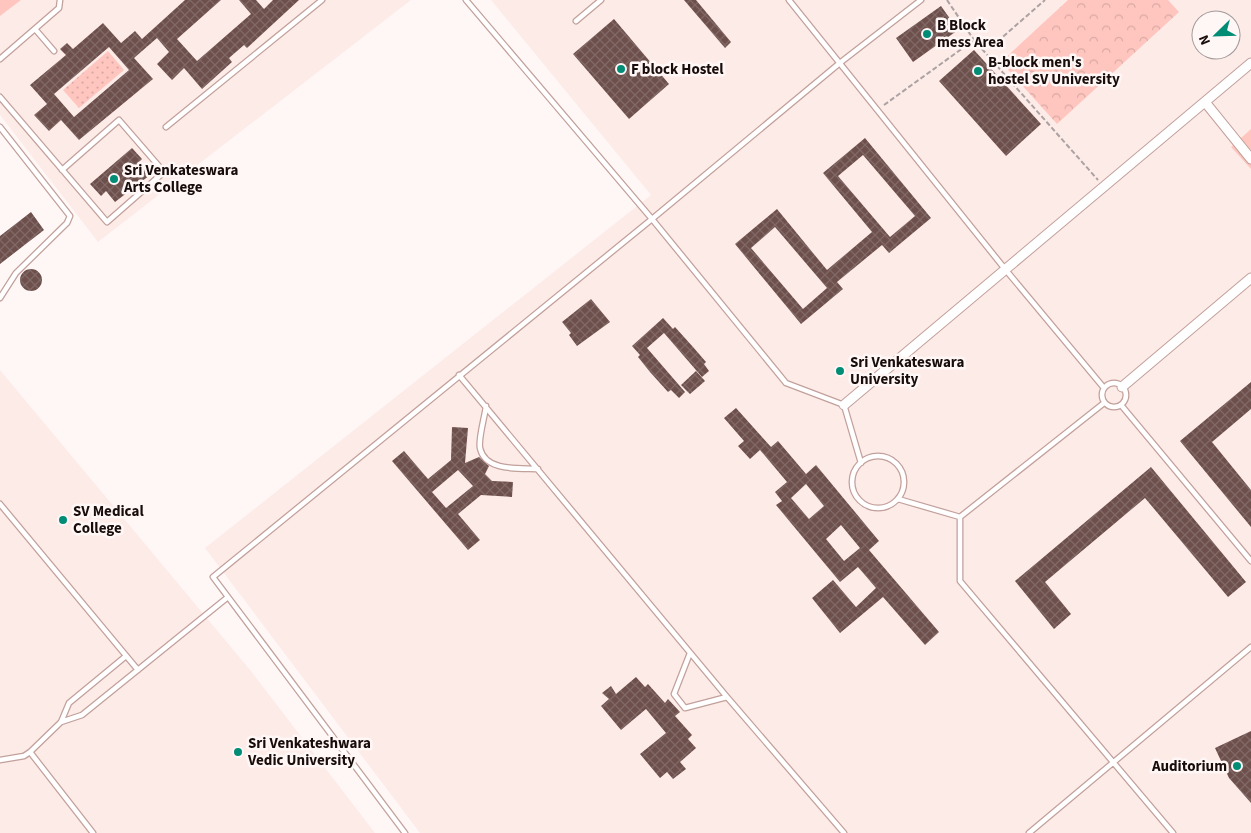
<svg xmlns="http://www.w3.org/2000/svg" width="1251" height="833" font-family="'Source Sans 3',sans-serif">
<defs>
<pattern id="grass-dots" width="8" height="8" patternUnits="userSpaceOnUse" patternTransform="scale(1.25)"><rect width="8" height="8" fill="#ffc6bf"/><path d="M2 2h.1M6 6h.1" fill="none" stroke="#daa9a3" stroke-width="1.8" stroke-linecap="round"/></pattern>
<pattern id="park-crowns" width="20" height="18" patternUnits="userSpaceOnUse" patternTransform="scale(1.25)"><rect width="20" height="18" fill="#ffc6bf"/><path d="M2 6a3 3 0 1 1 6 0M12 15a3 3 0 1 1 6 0" fill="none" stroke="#daa9a3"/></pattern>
<pattern id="building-cross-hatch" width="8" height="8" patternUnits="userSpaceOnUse" patternTransform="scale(1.25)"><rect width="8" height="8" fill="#6d4f4b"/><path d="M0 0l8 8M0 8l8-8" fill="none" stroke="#806966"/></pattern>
</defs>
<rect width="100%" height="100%" fill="#fff7f6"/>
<path fill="#fdebe8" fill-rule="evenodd" d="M0 0H411L98 242 0 115Z
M491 0H1251V833H420L205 548 651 195ZM1201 20H1231V50H1201Z
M0 370 251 671 375 833H0Z"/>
<path fill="url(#grass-dots)" d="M108 51 124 70 79 108 63 90Z"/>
<path fill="url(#park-crowns)" d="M1068 0H1168L1179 12 1057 124 1001 62Z
M1251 129V169L1231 147Z"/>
<path fill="#ffc6bf" d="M0 0H21L0 16Z"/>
<path fill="url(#building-cross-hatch)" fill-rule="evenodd" d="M185 0H221L177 39 197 61 251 14 239 0H256L264 9 273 0H299L247 48 244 45 229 58 232 62 202 89 184 68 172 80 157 64 169 52 157 38 134 58 153 79 79 140 61 120 49 131 34 115 47 104 30 85 66 55 60 49 67 43 73 49 103 23 121 43 135 31 142 39ZM109 47 129 70 74 117 54 94Z
M684 0H696L731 42 725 48Z
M941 6 958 30 913 62 896 38Z
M614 19 669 84 629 119 573 54Z
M974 50 1041 124 1006 156 939 81Z
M865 138 931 218 889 253 882 245 837 282 843 289 801 324 735 244 777 209 827 270 872 232 823 173ZM863 155 915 216 890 237 838 176ZM775 227 827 288 803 309 751 248Z
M132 148 142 159 139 162 150 175 115 202 106 191 101 196 90 184Z
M31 212 44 230 0 264V236Z
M20 280a11 11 0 1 1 22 0a11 11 0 1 1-22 0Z
M591 299 610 322 577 346 569 335 571 333 562 322Z
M663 318 673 329 675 327 693 347 706 362 704 364 709 371 702 377 664 333 647 348 685 392 679 398 671 390 668 392 650 372 638 357 640 355 632 346Z
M696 371 705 381 690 394 681 385Z
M1251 382V409L1212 442 1251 490V527L1180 441Z
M736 408 771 447 778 441 806 474 816 465 879 541 869 550 939 632 925 645 883 597 840 633 812 598 833 580 856 607 876 588 858 567 840 582 776 505 782 501 775 492 787 482 760 450 750 459 738 446 744 441 724 418ZM806 484 824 506 809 519 791 498ZM841 525 860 548 844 561 826 539Z
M452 427 468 428 465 463 479 457 489 466 485 474 492 481 513 482 512 497 481 495 458 514 480 540 468 550 392 461 404 451 428 479 451 460ZM458 470 473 486 446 508 432 492Z
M1151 467 1246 582 1228 597 1145 498 1045 582 1071 614 1054 629 1015 581Z
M636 677 645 687 648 684 665 703 668 699 680 712 675 716 692 735 688 739 696 748 680 762 686 769 673 779 667 772 660 778 640 754 666 733 646 709 621 730 601 706 609 699 602 693 611 686 616 694Z
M1251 731V803L1229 778 1215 748Z"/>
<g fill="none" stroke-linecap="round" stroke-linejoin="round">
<defs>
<path id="lane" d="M466 0 652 219 786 383 844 405 861 463
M789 0 1005 269 1104 388
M576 21 601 0
M35 29 54 51
M0 59 59 8 60 0
M0 97 107 222 164 172 119 120 62 170
M0 127 70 216 67 223 16 273 0 298
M166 127 322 0
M459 375 727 697 844 833
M1102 395a12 12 0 1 1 24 0a12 12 0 1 1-24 0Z
M1104 403 960 517V581L1173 833
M1121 405 1251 561
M486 406C485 416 478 439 480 448 485 472 520 468 538 469
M852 482a26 26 0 1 1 52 0a26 26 0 1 1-52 0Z
M898 499 960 517
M0 504 138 670
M690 653 674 694 685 708 727 697
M61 722 82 715 228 597
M30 752 93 833
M0 760 24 756 30 752 61 722 69 703 126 656
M405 833 213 577 652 219 841 62 921 0
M1029 833 1251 647"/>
<path id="street" d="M1205 102 1251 159
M1122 387 1251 278
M844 405 1251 63"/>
</defs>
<use href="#lane" stroke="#c2a09b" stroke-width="7"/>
<use href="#street" stroke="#c2a09b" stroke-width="11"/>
<path stroke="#aba2a1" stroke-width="2" stroke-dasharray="5 2.5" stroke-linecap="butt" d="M947 0 974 40 1098 180
M884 105 974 40 991 43 998 41 1045 0"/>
<use href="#lane" stroke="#fff" stroke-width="4.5"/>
<use href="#street" stroke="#fff" stroke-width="9"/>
</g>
<g fill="#008c75" stroke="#fff7f6" stroke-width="2">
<circle cx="927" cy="34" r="5"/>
<circle cx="621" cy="69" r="5"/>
<circle cx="978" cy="71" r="5"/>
<circle cx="114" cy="179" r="5"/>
<circle cx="840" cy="371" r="5"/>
<circle cx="63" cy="520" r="5"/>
<circle cx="238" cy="752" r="5"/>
<circle cx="1237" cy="766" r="5"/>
</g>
<g text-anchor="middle" stroke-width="5" stroke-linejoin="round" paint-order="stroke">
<g font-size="15" font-weight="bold" fill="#180d0b" stroke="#fff7f6" text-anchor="start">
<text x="937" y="30">B Block<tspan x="937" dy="17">mess Area</tspan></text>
<text x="988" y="67">B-block men's<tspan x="988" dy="17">hostel SV University</tspan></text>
<text x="631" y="74">F block Hostel</text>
<text x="124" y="175">Sri Venkateswara<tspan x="124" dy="17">Arts College</tspan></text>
<text x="850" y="367">Sri Venkateswara<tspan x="850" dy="17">University</tspan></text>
<text x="73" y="516">SV Medical<tspan x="73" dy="17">College</tspan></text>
<text x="248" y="748">Sri Venkateshwara<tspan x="248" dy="17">Vedic University</tspan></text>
<text x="1227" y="771" text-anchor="end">Auditorium</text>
</g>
</g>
<g transform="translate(1216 35) rotate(247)"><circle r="24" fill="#fff7f6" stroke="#a39998"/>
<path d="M0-4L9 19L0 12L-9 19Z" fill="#008c75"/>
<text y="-8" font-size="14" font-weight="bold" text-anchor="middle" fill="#180d0b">N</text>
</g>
</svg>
